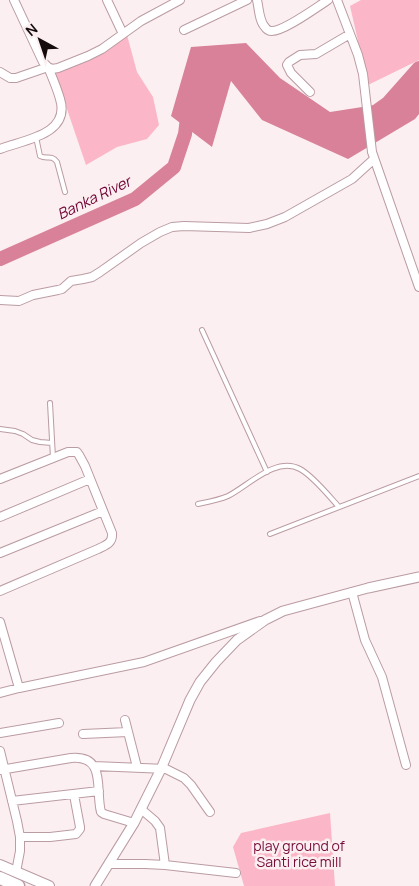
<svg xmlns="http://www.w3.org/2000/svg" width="419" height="886" font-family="Manrope,sans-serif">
<rect width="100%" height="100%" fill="#fceff1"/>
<path fill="#fbb7c7" d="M361 0H419V60L368 85 350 6Z
M127 35 137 72 153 97 159 125 147 139 117 147 86 165 54 71Z
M330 813 335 886H244L233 847 241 833Z"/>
<path fill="#d88198" d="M246 43 280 78 330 112 388 103 419 68V114L415 119 348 159 262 120 231 81 212 147 171 116 191 47Z"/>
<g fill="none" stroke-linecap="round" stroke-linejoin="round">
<path stroke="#d88198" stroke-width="14" d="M374 113 388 103 419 68
M0 259 135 199 174 167 185 134 188 110"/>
<defs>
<path id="service" d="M36 137 40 156C47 160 51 154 57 162L65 192
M202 330 267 472
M50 403 53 458
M0 429 15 431 23 434 32 440 40 442 52 443
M198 504C208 502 219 500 228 496 248 486 276 456 300 469 313 476 329 496 339 507
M270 534 419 476"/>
<path id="minor" d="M14 0 43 62 48 67 52 69 58 68 88 56 102 49 141 21 180 0
M107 0 123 34
M257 0C259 8 259 21 265 27 266 29 269 31 271 31 283 32 317 7 328 0
M337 0 358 55 363 74 372 152 419 287
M184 30 247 0
M0 72 10 78H16L48 67C52 77 57 88 60 99 71 135 23 140 0 149
M310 92 291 73 287 65 289 62 300 55 316 54 350 34
M0 300 19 301 33 295 58 290 62 289 71 281 83 279 92 277 100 272 141 243 160 232 172 227 184 226 249 228 267 224 285 217 352 179 374 159
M0 479 68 452H77L79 455 85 466 112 533C113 543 106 545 98 549L0 591
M0 517 90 479
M0 553 103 511
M352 592 365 640 382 677 406 765
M0 622 19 688
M0 693 19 688 144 662 260 621
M125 720 137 767
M0 733 59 723
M83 734 128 732
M0 751 17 821 20 837V851L16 872
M94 766 166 769 184 778 191 785 210 812
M0 770 71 758C107 755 95 790 101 812L104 814 134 823
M12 801 99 791
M141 809 155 821 160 828 165 865
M20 837H50L76 834 80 829V827L74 795
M109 864H145L165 865 236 873"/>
<path id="tertiary" d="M95 886 134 823 161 769 190 700 200 682 216 662 237 640 265 620 283 611 368 588 419 577"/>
<path id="secondary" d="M0 865 49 886"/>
<path id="trunk" d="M0 878 18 886"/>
</defs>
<use href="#service" stroke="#ba9ca3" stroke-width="6"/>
<use href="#minor" stroke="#ba9ca3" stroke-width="10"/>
<use href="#tertiary" stroke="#ba9ca3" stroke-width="11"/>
<use href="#secondary" stroke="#ba9ca3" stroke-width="12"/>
<use href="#trunk" stroke="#ba9ca3" stroke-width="15"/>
<use href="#service" stroke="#fff" stroke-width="4"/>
<use href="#minor" stroke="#fff" stroke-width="8"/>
<use href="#tertiary" stroke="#fff" stroke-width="9"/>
<use href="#secondary" stroke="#fff" stroke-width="10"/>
<use href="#trunk" stroke="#fff" stroke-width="12"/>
</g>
<g text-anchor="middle" stroke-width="5" stroke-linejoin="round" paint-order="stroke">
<g font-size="14" fill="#770c39" stroke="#fceff1">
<text x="299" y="851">play ground of<tspan x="299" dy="16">Santi rice mill</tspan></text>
</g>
<g font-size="15" font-style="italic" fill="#710435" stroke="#fceff1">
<text transform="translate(94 198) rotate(-26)" y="5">Banka River</text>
</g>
</g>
<g transform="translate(40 40) rotate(320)" stroke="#fceff1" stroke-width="4" paint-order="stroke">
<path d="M0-4L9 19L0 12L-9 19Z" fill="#150b0d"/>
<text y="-8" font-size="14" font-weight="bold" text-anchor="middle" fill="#150b0d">N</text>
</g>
</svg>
